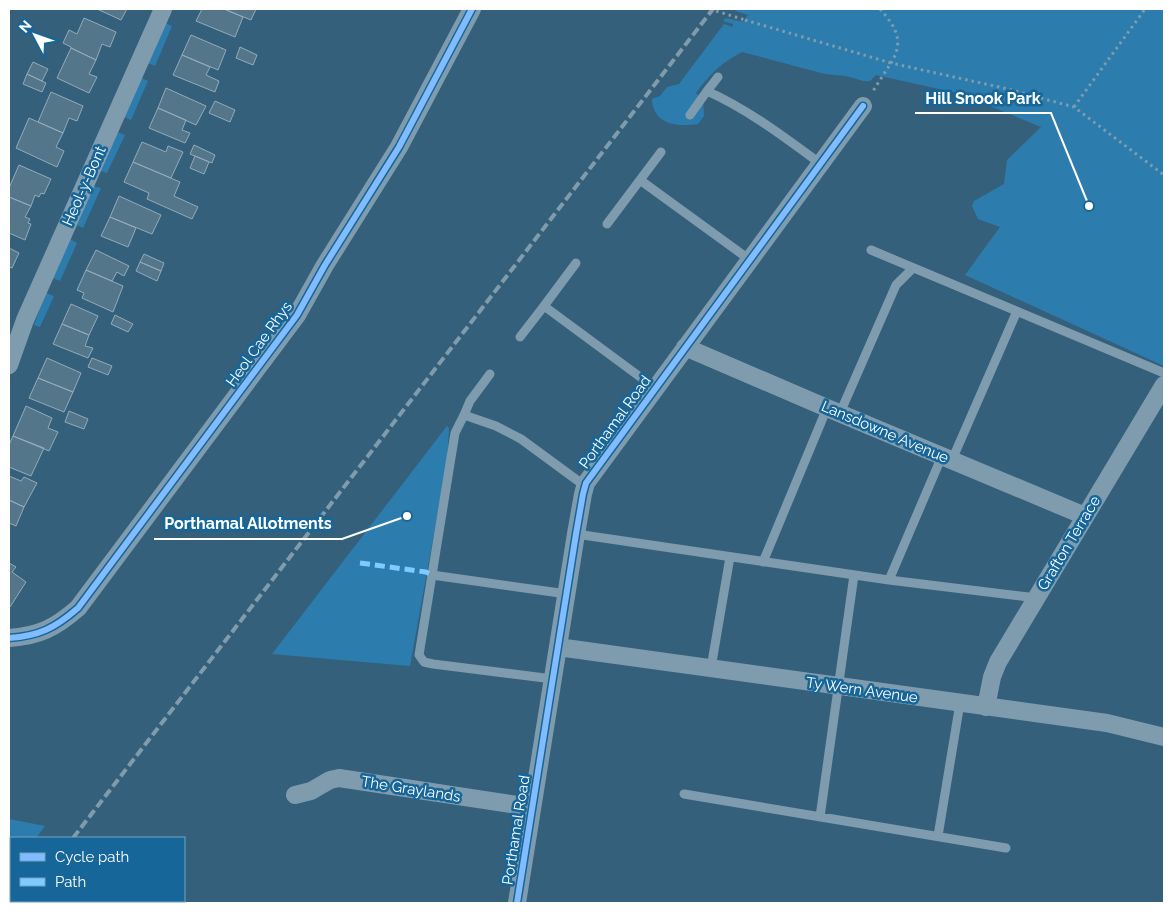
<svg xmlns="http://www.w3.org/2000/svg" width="1173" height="912" font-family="Raleway,sans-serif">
<rect width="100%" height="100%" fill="#34607c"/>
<path fill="#2c7dae" d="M735 9H1164V366L965 275 1000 227 978 219 972 206 974 201 1004 184 1007 160 1041 127 961 94 876 75 870 81H863L846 76 825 74 742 52C721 63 710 74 696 93L703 100 704 116 698 124C678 127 653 125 652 99L660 96 667 87 679 84 724 24 733 27V24L723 21 726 18 743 22 748 15 736 11Z
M165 23 172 26 155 66 148 63Z
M141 78 148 81 131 120 124 117Z
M117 132 125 135 107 173 101 171Z
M93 186 101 188 83 228 77 225Z
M70 239 77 243 60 281 53 278Z
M46 293 54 296 40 327 34 325Z
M447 426 449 428 447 461 410 666 272 654Z
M9 819 45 826 36 838H11V873L9 876Z"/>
<path fill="#53768b" stroke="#93abbb" d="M97 9H127L121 20Z
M202 9H224L243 17 235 37 196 21Z
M224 9H256L251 20Z
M84 18 116 32 110 47 102 44 96 60 71 48V47L63 43 69 30 77 34Z
M191 35 226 50 218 70 182 55Z
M240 47 257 55 253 65 236 58Z
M71 48 96 60 89 74 97 77 89 93 57 78Z
M182 55 210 67 206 75 219 81 215 92 173 75Z
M33 62 48 69 42 81 27 74Z
M27 74 46 83 42 92 23 84Z
M166 88 206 106 196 125 158 108Z
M51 92 83 106 77 121 69 118 63 133 38 122Z
M215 101 235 110 230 122 209 113Z
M158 108 186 120 182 130 190 133 185 143 149 128Z
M29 118 63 133 56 147 64 151 57 167 16 148Z
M142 142 166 152 168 146 183 152 171 178 133 162Z
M194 145 215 155 212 163 190 154Z
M195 156 209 162 204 174 190 168Z
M133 162 180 182 174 196 198 207 192 219 147 199 149 193 124 182Z
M19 165 51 179 44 194 41 193 39 197 35 195 31 206 9 197V188Z
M119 196 161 215 152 234 110 217Z
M9 197 31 206 25 217 30 219 28 223 31 224 25 240 9 233Z
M110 217 136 228 128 247 101 236Z
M9 248 19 253 12 268 9 267Z
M96 250 129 266 124 276 117 272 112 281 86 270Z
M144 254 164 263 161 271 140 262Z
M140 262 161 271 157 281 136 271Z
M86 270 123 286 113 312 82 298 84 293 77 290Z
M71 304 98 316 89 335 62 324Z
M115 315 133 324 128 332 111 324Z
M62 324 89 335 85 346 93 348 88 358 53 344Z
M47 358 81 373 73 392 38 378Z
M92 358 112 366 108 375 88 367Z
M38 378 73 392 64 412 29 398Z
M26 406 52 418 48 428 58 432 49 451 13 436Z
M69 411 88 419 84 429 65 422Z
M13 436 44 448 31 476 9 467V445Z
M9 476 21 481 24 477 37 483 24 507 9 500Z
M9 500 24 507 16 526 9 523Z
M9 563 16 567 12 572 26 582 10 607 9 606Z"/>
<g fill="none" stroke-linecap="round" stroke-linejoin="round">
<path stroke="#7f9cae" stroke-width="3" stroke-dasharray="2.5 4" stroke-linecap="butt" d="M880 9C895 26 905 41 891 63L1008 89 1074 107 1164 175
M745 20 891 63 873 91
M1074 107 1145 9"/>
<path stroke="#7f9cae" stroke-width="9" d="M707 91 718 77
M690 115 707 91C749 110 784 137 821 164
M640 180 661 152
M607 224 640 180 750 260
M871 250 1164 373
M544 306 576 263
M520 337 544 306 655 388
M840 413 896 285 913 268
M464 415 470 401 490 374
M952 460 1017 311
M576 534 889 580 1037 598
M763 562 827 408
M432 575 567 594
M889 580 942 456
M711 668 730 557
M553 679 433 664 424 662 419 655 455 433 464 415 496 426 521 439 585 486
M684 794 1006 848
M820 817 854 575
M938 836 960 703"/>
<path stroke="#7f9cae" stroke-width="18" d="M685 347 827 408 1085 516
M9 365 25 320 163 9
M9 638C39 636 55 628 78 608L297 315 325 265 399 147 472 9
M558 647 1107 723 1164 737
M986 707 992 677 998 662 1164 385
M295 795 311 791 330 780 339 778 531 807
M517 903 576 534 583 494 586 483 863 106"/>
<path stroke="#7f9bac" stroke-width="4" stroke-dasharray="9 4" stroke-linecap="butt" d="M73 838 713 9
M23 903 25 901"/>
<path stroke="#7f9cae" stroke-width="3" stroke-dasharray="2.5 4" stroke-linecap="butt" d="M710 9 745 20"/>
<path stroke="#80caff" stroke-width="5" stroke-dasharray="10 5" stroke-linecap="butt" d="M360 563 426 572 432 575"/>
<defs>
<path id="cycleway" d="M9 638C39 636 55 628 78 608L297 315 325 265 399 147 472 9
M517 903 576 534 583 494 586 483 863 106"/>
</defs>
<use href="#cycleway" stroke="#176699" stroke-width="9"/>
<use href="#cycleway" stroke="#80bcff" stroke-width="6"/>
</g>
<g text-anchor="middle" stroke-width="5" stroke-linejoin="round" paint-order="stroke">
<g font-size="15" fill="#fff" stroke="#176699">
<text transform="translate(84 186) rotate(-66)" y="5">Heol-y-Bont</text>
<text transform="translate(259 344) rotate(-54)" y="5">Heol Cae Rhys</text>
<text transform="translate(615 422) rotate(-54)" y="5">Porthamal Road</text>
<text transform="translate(885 432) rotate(23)" y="5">Lansdowne Avenue</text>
<text transform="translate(1069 543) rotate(-59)" y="5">Grafton Terrace</text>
<text transform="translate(862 690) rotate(8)" y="5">Ty Wern Avenue</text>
<text transform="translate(411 789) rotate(9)" y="5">The Graylands</text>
<text transform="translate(516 830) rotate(-81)" y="5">Porthamal Road</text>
</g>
</g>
<path fill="none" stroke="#fff" stroke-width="2" d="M1089 206L1051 113H915M407 516L342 539H154"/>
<g fill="#fff" stroke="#176699" stroke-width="2">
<circle cx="1089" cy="206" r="5"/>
<circle cx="407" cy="516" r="5"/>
</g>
<g font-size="16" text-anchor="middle" font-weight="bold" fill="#fff" stroke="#176699" stroke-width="5" stroke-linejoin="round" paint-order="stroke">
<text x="983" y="104">Hill Snook Park</text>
<text x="248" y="529">Porthamal Allotments</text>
</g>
<rect width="1173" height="912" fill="none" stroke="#ffffff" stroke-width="20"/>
<rect x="10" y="837" width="175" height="65" fill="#176699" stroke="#74a3c2"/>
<rect x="20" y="853" width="25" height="8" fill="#80bcff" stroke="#74a3c2"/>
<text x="55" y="862" font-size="15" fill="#ffffff">Cycle path</text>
<rect x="20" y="878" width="25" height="8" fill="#80caff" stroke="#74a3c2"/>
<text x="55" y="887" font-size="15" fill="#ffffff">Path</text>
<g transform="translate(35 35) rotate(311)" stroke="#176699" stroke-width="4" paint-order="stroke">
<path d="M0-4L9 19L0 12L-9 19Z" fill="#ffffff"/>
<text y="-8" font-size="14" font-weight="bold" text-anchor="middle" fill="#ffffff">N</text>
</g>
</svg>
